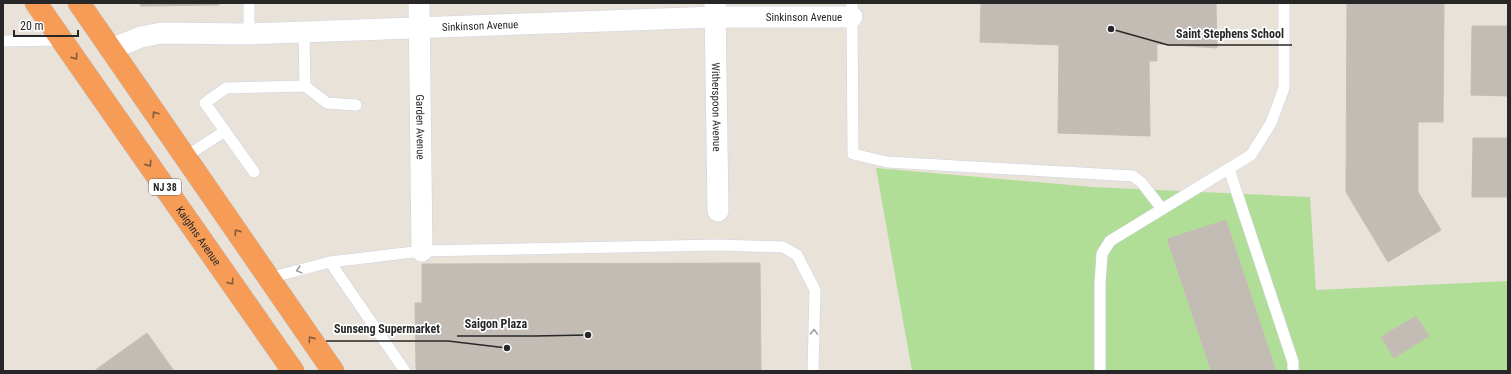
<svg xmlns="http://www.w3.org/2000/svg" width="1511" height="374" font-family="'Roboto Condensed',sans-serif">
<rect width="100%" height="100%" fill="#e9e2d9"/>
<path fill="#b0de97" d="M876 168 1093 187 1310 197 1316 290 1508 281V371H912Z"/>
<path fill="#c2bcb5" stroke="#c4beb3" d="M139 3H219V5L141 6Z
M981 3H1216L1217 48 1157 44V61H1149L1150 136 1058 133 1059 45 980 42Z
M1347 3H1444L1443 122H1418V192L1441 230 1388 262 1346 192Z
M1472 26H1508V96L1471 95Z
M1473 138H1508V197H1472Z
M1226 220 1276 371H1211L1167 239Z
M760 263 761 371H418L416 368 415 303H422V264Z
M1416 316 1429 336 1394 358 1381 337Z
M147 333 174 371H94Z"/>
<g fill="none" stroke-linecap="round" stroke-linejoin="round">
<defs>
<path id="lane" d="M249 3V34
M852 3 853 154 887 162 1133 176 1142 183 1162 209
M304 32 305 86
M3 41 62 40
M185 157 225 131
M1229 169 1293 362V371
M254 172 205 103 226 88 305 86 327 103 356 105
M330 262 405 371
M269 278 330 262 422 251 718 245 783 247 797 255 815 290 813 371
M1100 371V284L1102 254 1110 241 1251 155 1271 123 1284 88V3"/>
<g id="street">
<path id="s1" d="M419 3 422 251"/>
<path id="s2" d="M715 4 718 211"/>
<path id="s3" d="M111 49 141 37 161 33 249 34 715 17H852"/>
</g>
<g id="highway">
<path id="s4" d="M36 3 293 371"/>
<path d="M79 3 333 371"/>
</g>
</defs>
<use href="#lane" stroke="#cfd2e0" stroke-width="12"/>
<use href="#street" stroke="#cfd2e0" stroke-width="22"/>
<use href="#highway" stroke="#c3c3c3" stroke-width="23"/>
<use href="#lane" stroke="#fff" stroke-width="11"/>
<use href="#street" stroke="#fff" stroke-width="21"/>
<use href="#highway" stroke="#f69c57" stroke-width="22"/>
</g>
<defs><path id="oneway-chevron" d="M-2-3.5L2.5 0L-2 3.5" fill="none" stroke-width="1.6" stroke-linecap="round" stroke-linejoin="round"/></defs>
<g stroke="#845c3d">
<use href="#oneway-chevron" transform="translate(75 57) rotate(55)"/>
<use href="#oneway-chevron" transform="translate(155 114) rotate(-124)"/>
<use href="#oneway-chevron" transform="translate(149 164) rotate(55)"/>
<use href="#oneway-chevron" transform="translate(237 232) rotate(-125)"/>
<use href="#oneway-chevron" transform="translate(231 282) rotate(55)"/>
<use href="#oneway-chevron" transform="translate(311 339) rotate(-125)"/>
</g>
<g stroke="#9e9e9e">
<use href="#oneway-chevron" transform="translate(299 270) rotate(165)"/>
<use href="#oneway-chevron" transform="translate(814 332) rotate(-88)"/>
</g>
<g text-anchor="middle" stroke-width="3.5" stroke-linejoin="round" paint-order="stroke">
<rect fill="#fff" stroke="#686868" stroke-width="1" x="149" y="179" width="32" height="16" rx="3"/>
<g font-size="10" font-weight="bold" fill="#272727">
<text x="165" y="191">NJ 38</text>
</g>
<g font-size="11" fill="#272727" stroke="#fff">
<text dy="4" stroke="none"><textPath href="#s3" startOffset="696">Sinkinson Avenue</textPath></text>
<text dy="4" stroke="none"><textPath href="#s3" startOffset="372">Sinkinson Avenue</textPath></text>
<text dy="4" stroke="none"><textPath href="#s2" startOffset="103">Witherspoon Avenue</textPath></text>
<text dy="4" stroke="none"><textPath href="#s1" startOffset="124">Garden Avenue</textPath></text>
<text dy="4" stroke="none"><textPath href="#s4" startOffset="284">Kaighns Avenue</textPath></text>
</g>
</g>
<path fill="none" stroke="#272727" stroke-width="1.5" d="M1111 29L1168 45H1292M588 335L535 336H457M507 348L448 341H326"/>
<g fill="#272727" stroke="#fff" stroke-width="1.5">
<circle cx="1111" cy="29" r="4"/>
<circle cx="588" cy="335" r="4"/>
<circle cx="507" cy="348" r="4"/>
</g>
<g font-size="12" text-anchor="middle" font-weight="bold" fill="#272727" stroke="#fff" stroke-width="3.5" stroke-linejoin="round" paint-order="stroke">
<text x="1230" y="38">Saint Stephens School</text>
<text x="496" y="328">Saigon Plaza</text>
<text x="387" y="333">Sunseng Supermarket</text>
</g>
<rect width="1511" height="374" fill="none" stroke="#272727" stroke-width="8"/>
<path d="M14 30v6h64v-6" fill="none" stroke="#272727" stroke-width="2"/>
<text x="20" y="30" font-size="12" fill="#272727" stroke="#ffffff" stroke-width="3" paint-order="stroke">20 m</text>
</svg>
